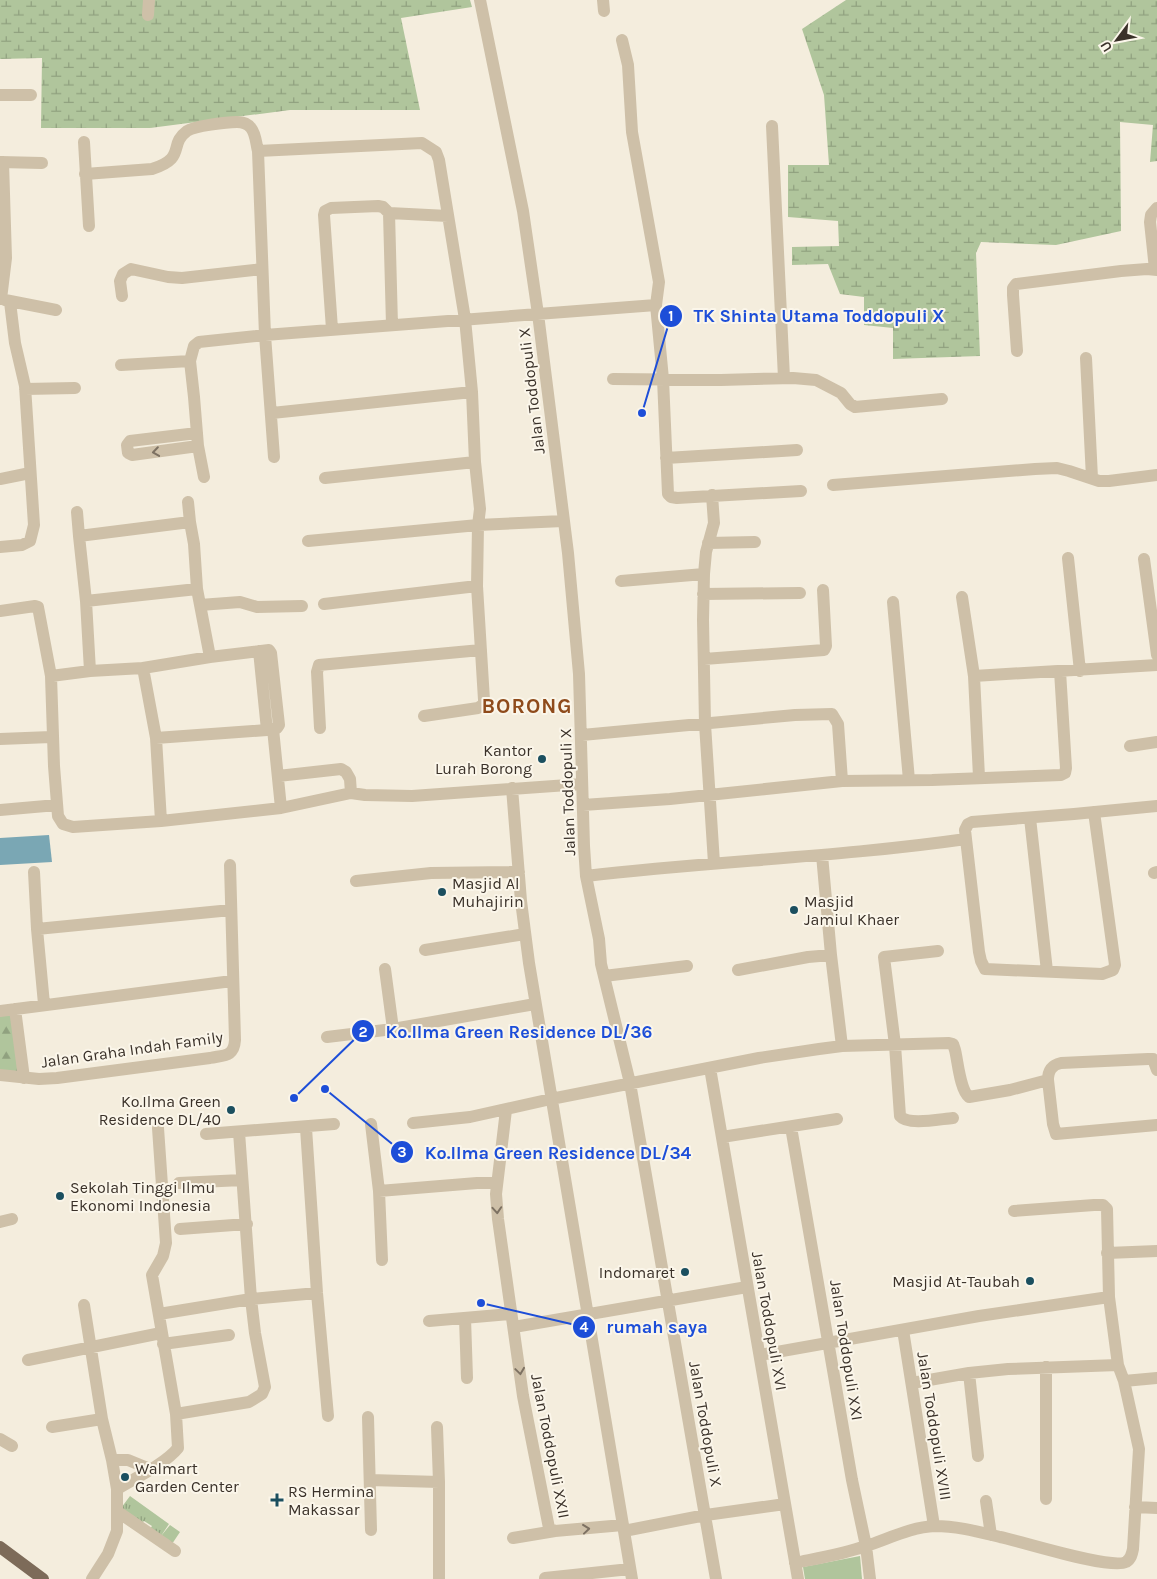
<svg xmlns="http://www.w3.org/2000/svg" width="1157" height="1579" font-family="Karla,sans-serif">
<defs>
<pattern id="grass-tufts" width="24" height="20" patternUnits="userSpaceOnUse" patternTransform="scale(1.25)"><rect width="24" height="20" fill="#b0c59c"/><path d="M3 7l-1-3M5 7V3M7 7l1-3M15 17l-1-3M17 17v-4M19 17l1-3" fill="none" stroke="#90a17f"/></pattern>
<pattern id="forest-firs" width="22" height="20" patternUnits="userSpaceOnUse" patternTransform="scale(1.25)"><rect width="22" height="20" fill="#b0c59c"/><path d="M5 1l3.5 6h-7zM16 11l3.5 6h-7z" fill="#90a17f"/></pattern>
<pattern id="wetland-marsh" width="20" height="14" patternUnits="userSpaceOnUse" patternTransform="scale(1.25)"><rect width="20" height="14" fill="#b0c59c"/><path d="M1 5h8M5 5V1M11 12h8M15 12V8" fill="none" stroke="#90a17f"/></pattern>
</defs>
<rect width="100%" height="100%" fill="#f4eddd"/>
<path fill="url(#grass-tufts)" d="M130 1496 169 1524 161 1536 170 1525 180 1532 172 1544 150 1529 152 1526 144 1521 142 1523 121 1508Z"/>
<path fill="url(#forest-firs)" d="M16 1010 24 1078 0 1075V1011Z"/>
<path fill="url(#wetland-marsh)" d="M0 0H470L472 7 401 18 420 110H290L150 128H41L42 58 0 59Z
M846 0H1157V161L1150 162 1153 125 1120 122 1121 231 1056 245 981 242 976 253 980 356 893 359V328L864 325V297L840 294 828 264 792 265V247L839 246 838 221 788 217V165H829L824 95 802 29Z"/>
<path fill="#b0c59c" d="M860 1556 862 1579H805L803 1567Z"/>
<path fill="#7aa7b4" d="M49 835 52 862 0 865V838Z"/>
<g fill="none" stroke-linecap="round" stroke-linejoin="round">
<path stroke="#cec0a8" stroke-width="12" d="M480 0 523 211 538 314 568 553 579 674 584 846 586 876 599 939 601 964 630 1083 716 1579
M603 0 604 11
M148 15 149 0
M622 40 628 65 632 132 659 282 656 305
M0 95H31
M772 126 784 378
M84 142 89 226
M258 151 422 143 436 152 439 160 465 319 472 392 475 462 480 509 478 525 477 586 484 700V704L478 708 424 716
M0 162 42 163
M85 174 152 169C187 158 168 145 187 131 194 126 227 122 237 122 242 122 248 124 251 128 256 134 256 144 258 151L265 335 274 457
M1155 269 1150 222 1151 215 1157 208
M122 296 120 281 123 274 131 269 168 277 182 278 262 269
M1 299 6 258 3 162
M5 300 56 310
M392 325 389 213 448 216
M332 329 324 215 325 211 331 208 378 206 383 207 389 213
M1017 351 1013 295V288L1016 284 1121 271 1147 269 1157 270
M1086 358 1092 478
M121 365 190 361
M613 379 721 380 793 378 816 380 841 393 850 404 855 407 942 399
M25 389 75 388
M272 413 472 392
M197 433 130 441 127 445 128 453 132 455 198 446
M666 458 797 450
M204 477 198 446 194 397 190 361 194 346 199 342 265 335 656 305 663 379 668 494 671 497 677 498 801 491
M325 478 475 462
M0 479 30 473
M833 485 1035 469 1057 468 1069 471 1099 481H1109L1157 475
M188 502 190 522
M77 512 79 536
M308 541 478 525 563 521
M708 543 755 542
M0 547 22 545 30 541 34 525 25 386 15 343 10 302
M1068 558 1080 671
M1144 559 1157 655
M704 574 703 620 705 724 714 863
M621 581 704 574 706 552 714 523 712 495
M703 594 800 593
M962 597 974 676
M86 601 197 589
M893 602 909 780
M324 604 477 586
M200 605 240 602 257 607 302 606
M0 611 35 606 38 607 51 676
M259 651 267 730
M704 659 824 650 826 646 823 590
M143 668 156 738 161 821
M90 671 86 601 79 536 190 522 194 544 197 589 210 657
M320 728 317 672 319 665 481 650
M273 729 281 808
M582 735 795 715 832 714 838 724 842 781
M156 738 267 730 277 728 279 725 271 653 269 650 210 657 143 668 90 671 51 676 54 766 58 816 63 824 73 827 161 821 281 808 351 793 365 795 412 796 582 784
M0 739 51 737
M1130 746 1157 742
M278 776 341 769 346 772 350 779 351 793
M979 777 974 676 1157 665
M512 788 521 901 529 963 632 1579
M583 805 670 799 842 781 932 780 1061 775 1065 773 1066 768 1060 671
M0 810 57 805
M1030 818 1047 971
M966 839 979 952 981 961 985 969 1102 974 1113 970 1115 965 1094 812
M822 855 831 955 842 1046
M34 872 37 929 44 1004
M1154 873 1157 872
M586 876C713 861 840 857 966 839L965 830 968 824 972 822 1074 814 1157 806
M356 881 431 873 519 872
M37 929 231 910
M425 950 525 934
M938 951 884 957 895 1045 900 1116C908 1126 940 1119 953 1118
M385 969 393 1029
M738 970 808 957 831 955
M604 976 687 966
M15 1009 24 1078
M0 1011 232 981
M327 1037 393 1029 535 1004
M710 1068 798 1579
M1157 1070 1153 1059H1148L1061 1063C1052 1065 1048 1070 1048 1080L1053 1124 1056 1134 1157 1125
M0 1075 39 1079 57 1078 210 1058C224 1055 234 1057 235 1040L230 865
M506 1110 496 1194 498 1219 523 1396 549 1528 555 1531 623 1525
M413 1123 470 1117 551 1099 759 1058 819 1049 842 1046 949 1043 953 1044 955 1050C958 1062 960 1090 969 1097L1010 1090 1048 1080
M371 1124 379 1191 382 1260
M791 1127 852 1480 866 1546 870 1579
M306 1128 317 1293 328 1416
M206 1134 334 1124
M722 1137 837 1119
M179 1183 242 1180
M379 1191 477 1183H497
M0 1222 12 1219
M180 1229 247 1224
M1107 1253 1157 1251
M84 1305 102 1419
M159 1314 251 1299 317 1293
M465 1318 467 1378
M429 1321 511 1314
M514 1327 747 1287
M903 1330 934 1526
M163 1344 229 1335
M760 1355 979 1316 1109 1297
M28 1360 161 1333
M969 1373 978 1456
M1124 1381 1157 1378
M912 1383 969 1373 1008 1369 1118 1365
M176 1414 249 1402 262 1394 265 1387 255 1333 251 1299 239 1132
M368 1417 371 1530
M52 1427 102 1419 112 1460 117 1489V1531L108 1554 92 1579
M0 1439 12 1446
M112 1460H128L150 1469
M370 1480 439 1482 437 1427
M439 1482V1579
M117 1489C135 1478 165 1464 178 1448L176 1414 152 1275 163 1256 166 1243 158 1128
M1046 1499V1367
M986 1501 991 1535
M1135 1507 1157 1508
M118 1512 175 1551
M624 1531 706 1515 785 1504
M513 1538 555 1531
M795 1563C819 1558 843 1554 866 1546 888 1539 911 1527 935 1526 957 1526 979 1532 1000 1537 1021 1541 1110 1570 1126 1562 1131 1559 1132 1554 1133 1549L1139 1449 1124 1381 1118 1365 1109 1297 1107 1209 1103 1205H1094L1014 1211
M545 1578 630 1569"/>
<path stroke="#7d6b59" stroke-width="12" d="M0 1547 43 1579"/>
</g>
<defs><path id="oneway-chevron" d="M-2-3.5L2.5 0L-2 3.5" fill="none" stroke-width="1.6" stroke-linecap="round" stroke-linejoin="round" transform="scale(1.25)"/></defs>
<g stroke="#7d7162">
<use href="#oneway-chevron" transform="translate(156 452) rotate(172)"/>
<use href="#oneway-chevron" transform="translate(497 1210) rotate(86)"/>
<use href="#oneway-chevron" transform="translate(520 1371) rotate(82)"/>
<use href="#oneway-chevron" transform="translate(586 1529) rotate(-6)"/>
</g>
<g fill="#1b4f5f" stroke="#fbf6ea" stroke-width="2">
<circle cx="542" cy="759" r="5"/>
<circle cx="442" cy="892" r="5"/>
<circle cx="794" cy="910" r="5"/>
<circle cx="231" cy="1110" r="5"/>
<circle cx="60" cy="1196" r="5"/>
<circle cx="685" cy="1272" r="5"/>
<circle cx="1030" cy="1281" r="5"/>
<circle cx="125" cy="1477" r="5"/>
<path d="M274.5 1492.5h5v5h5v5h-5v5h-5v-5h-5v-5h5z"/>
</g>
<g text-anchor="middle" stroke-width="4" stroke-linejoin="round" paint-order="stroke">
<g font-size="16" fill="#3a3129" stroke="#fbf6ea">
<text transform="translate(531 391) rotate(-97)" y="6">Jalan Toddopuli X</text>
<text transform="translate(567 792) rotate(-92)" y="6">Jalan Toddopuli X</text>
<text transform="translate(132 1049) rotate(-8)" y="6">Jalan Graha Indah Family</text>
<text transform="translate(770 1321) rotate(80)" y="6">Jalan Toddopuli XVI</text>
<text transform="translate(847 1350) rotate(81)" y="6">Jalan Toddopuli XXI</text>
<text transform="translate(706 1424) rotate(80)" y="6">Jalan Toddopuli X</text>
<text transform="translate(935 1426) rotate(81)" y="6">Jalan Toddopuli XVIII</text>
<text transform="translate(551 1446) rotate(79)" y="6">Jalan Toddopuli XXII</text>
</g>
<g font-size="16" fill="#3a3129" stroke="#fbf6ea" text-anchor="start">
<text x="532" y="756" text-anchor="end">Kantor<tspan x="532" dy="18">Lurah Borong</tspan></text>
<text x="452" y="889">Masjid Al<tspan x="452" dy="18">Muhajirin</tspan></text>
<text x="804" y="907">Masjid<tspan x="804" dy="18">Jamiul Khaer</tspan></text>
<text x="221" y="1107" text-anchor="end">Ko.Ilma Green<tspan x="221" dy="18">Residence DL/40</tspan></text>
<text x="70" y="1193">Sekolah Tinggi Ilmu<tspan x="70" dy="18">Ekonomi Indonesia</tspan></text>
<text x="675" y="1278" text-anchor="end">Indomaret</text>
<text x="1020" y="1287" text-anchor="end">Masjid At-Taubah</text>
<text x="135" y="1474">Walmart<tspan x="135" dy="18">Garden Center</tspan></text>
<text x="288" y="1497">RS Hermina<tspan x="288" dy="18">Makassar</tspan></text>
</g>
<g font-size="21" font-weight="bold" letter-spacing="1" fill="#8f4b1b" stroke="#fbf6ea">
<text x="527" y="713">BORONG</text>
</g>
</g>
<path fill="none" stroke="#1d4ed8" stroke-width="2" d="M642 413L671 316M294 1098L363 1031M325 1089L402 1152M481 1303L584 1327"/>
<g fill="#1d4ed8" stroke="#fbf6ea" stroke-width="2">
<circle cx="642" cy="413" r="5"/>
<circle cx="294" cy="1098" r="5"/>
<circle cx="325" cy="1089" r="5"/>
<circle cx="481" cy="1303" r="5"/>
<circle cx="671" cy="316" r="12"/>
<circle cx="363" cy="1031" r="12"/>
<circle cx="402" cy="1152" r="12"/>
<circle cx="584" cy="1327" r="12"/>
</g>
<g font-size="15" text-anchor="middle" font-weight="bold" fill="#fff">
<text x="671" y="321">1</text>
<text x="363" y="1037">2</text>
<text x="402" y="1157">3</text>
<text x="584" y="1332">4</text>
</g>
<g font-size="18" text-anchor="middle" font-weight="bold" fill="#1d4ed8" stroke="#fbf6ea" stroke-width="4" stroke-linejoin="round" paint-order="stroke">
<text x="819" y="322">TK Shinta Utama Toddopuli X</text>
<text x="519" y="1038">Ko.Ilma Green Residence DL/36</text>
<text x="558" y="1159">Ko.Ilma Green Residence DL/34</text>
<text x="657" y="1333">rumah saya</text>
</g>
<g transform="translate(1117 40) rotate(238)" stroke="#fbf6ea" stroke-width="4" paint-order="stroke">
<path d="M0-4L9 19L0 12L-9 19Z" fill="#3a3129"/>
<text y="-8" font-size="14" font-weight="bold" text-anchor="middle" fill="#3a3129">U</text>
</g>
</svg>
